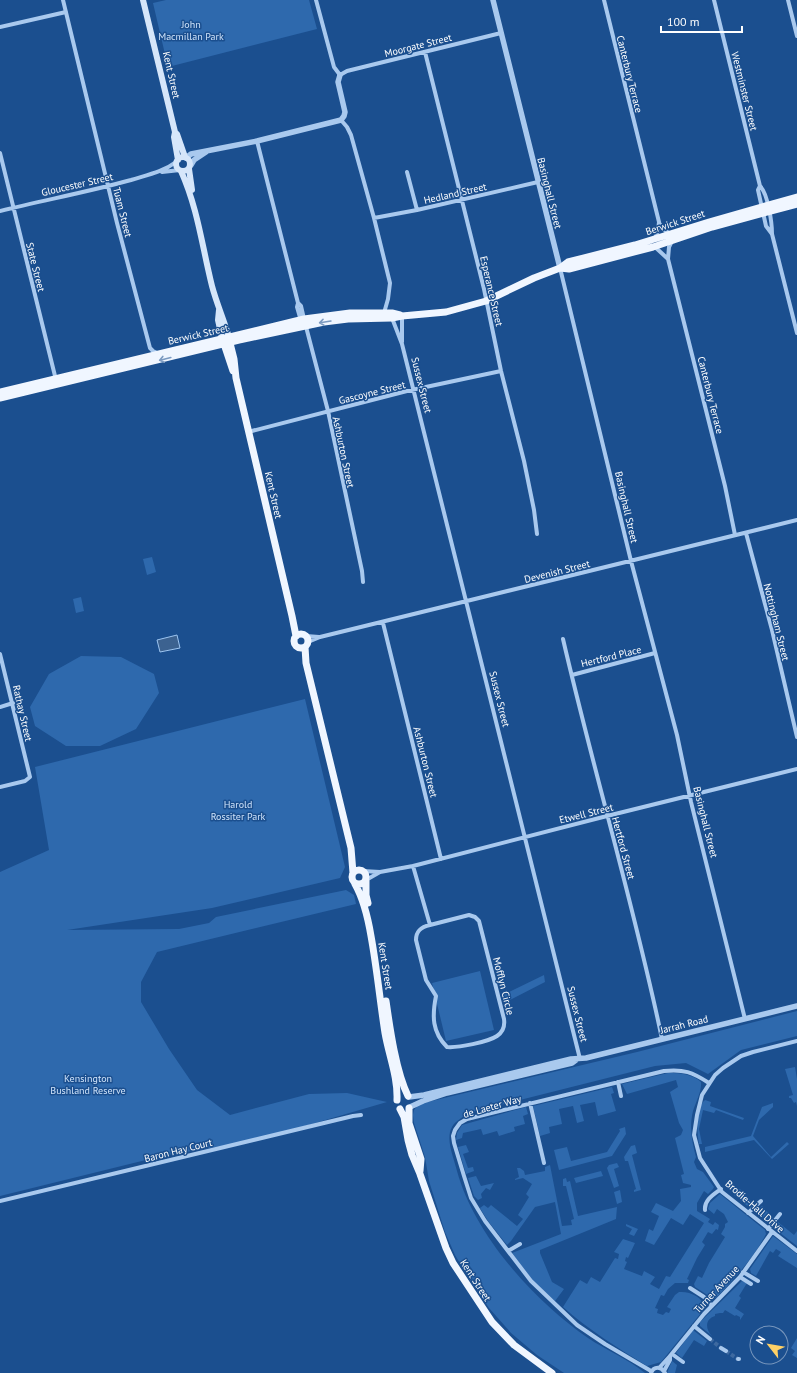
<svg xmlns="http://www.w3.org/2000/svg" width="797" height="1373" font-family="'PT Sans',sans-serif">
<rect width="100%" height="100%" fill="#1b4f8f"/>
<path fill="#2e69ad" d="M166 0H309L317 29 168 67 153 3Z
M152 557 156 572 147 575 143 559Z
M81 597 84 611 76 613 73 599Z
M81 656 121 657 154 674 159 693 136 729 100 746H66L35 726 30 707 49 674Z
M305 699 345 867 340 878 212 908 67 930 179 929 209 923 216 917 346 890 354 895 356 904 157 952 141 982V1002L169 1049 197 1090 230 1115 309 1094 347 1093 387 1102 257 1140 162 1156 0 1196V872L49 850 35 767Z
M480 971 494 1030 446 1041 432 983Z
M544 975 545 982 504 1003 503 995Z
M797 1011V1036L741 1050 708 1074 686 1063 655 1066 468 1113C464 1117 455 1121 452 1127 445 1139 454 1158 457 1171 474 1234 534 1301 588 1338 606 1350 628 1359 645 1373H564L537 1355 511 1333 489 1308 470 1280 455 1255 445 1232 429 1181 425 1157 414 1123 413 1115 414 1110 419 1104 637 1052Z
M795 1067 797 1079V1106L796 1102 794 1103 791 1098H789V1096L793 1095 785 1069Z
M668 1073C681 1073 692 1074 701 1082 702 1091 696 1102 693 1111 689 1127 692 1142 696 1157L694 1162 697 1169 703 1172 714 1187 713 1189 708 1194 704 1191 697 1203V1211L710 1219 708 1222 713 1225 715 1222 719 1225 718 1230 716 1229 712 1234 708 1232 702 1242 705 1245 697 1258 687 1279 689 1280 688 1283H675L668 1289 664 1296 661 1295 655 1308 658 1309 657 1313 663 1315 666 1312 669 1313 671 1309 667 1307 675 1295 679 1292C690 1291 703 1297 705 1308L661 1362 647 1366C618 1348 589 1330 563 1307L580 1280 587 1284 591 1277 600 1282 615 1258 618 1259 619 1254 614 1252 623 1239 635 1243 628 1258 626 1257 625 1261 627 1262 624 1269 642 1276 644 1271 655 1277 650 1284 659 1289 666 1276 670 1277 704 1223 690 1214 683 1225 671 1218 654 1245 645 1241 649 1229 653 1231 659 1216 651 1212 656 1203 673 1211 681 1201 680 1189 691 1187V1185L683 1183 681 1175 684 1174 675 1138 681 1135 683 1130 679 1123 670 1092 678 1087 676 1080 627 1094 622 1084Z
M612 1087 614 1093 611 1094 616 1111 598 1116 595 1102 580 1105 584 1121 577 1123 573 1106 559 1109 562 1124 549 1127 550 1133 540 1136 533 1106Z
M705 1100 711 1102 710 1106 744 1118 743 1120 716 1110 714 1113 703 1110 699 1129 702 1144H699C697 1133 695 1108 705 1100Z
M773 1103V1107L759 1120 753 1136 771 1157 787 1142 789 1144 772 1159 754 1140 705 1152V1147L751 1136 762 1107Z
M526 1107 528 1114 523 1116 525 1124 514 1127 515 1131 499 1136 497 1131 483 1135 481 1129 463 1133 462 1138 456 1140 457 1133 462 1125Z
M625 1127 626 1134 612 1156 559 1170 554 1150 567 1147 571 1161 607 1152 620 1131 619 1129Z
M466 1145 469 1152 463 1154 468 1168 473 1167 474 1171 466 1174 458 1147Z
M635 1145 637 1153 632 1155 641 1190 634 1192V1190L636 1189 628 1161H625L624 1157 631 1146Z
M617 1163 619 1167 614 1169 619 1186 614 1188 607 1168 609 1165Z
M550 1165 562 1226 572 1225 571 1220 574 1219 566 1186H563V1179L566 1178 567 1182 570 1181 578 1216 617 1207 616 1219 540 1250V1253L552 1282 564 1289 555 1301 534 1282 512 1253 561 1234 555 1202 535 1207 511 1241 507 1245 488 1221 480 1208 484 1205 488 1208 491 1205 517 1226 523 1219 518 1215 529 1197 526 1194 532 1184 523 1178 515 1180V1179L519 1177 517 1168H520L524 1171 525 1175 545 1171V1167Z
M601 1171 603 1176 576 1183 574 1178Z
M476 1176 481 1186 494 1183 490 1190 486 1188 481 1194 482 1198 478 1200 474 1196 468 1178Z
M740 1189 758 1209 762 1206 773 1218 771 1221 767 1222 734 1195Z
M620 1190 622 1202 617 1204 614 1192Z
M720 1194 765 1230 766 1234C754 1258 734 1279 716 1298H712L695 1287 694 1284 698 1276 702 1278 709 1263 725 1237 721 1234 725 1227V1224L728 1222 724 1214 717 1209 714 1214 708 1209 710 1203Z
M778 1222 794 1235 797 1231V1246L775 1229V1225Z
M626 1224 638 1229 634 1236 629 1234 632 1229 626 1226Z
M773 1236 797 1254V1268L778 1256 781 1252 776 1249 773 1253 770 1251 756 1276 751 1273 750 1269Z
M742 1281 747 1283 739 1296 741 1298 735 1308 744 1314 740 1320V1317L736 1315 735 1316 725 1310 723 1313H720L715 1314V1316C705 1319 705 1329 712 1336L700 1326V1322Z
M693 1330 707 1341 704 1346 694 1340 682 1358 676 1353Z
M797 1338V1358L792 1355 795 1351 791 1348Z
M672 1361 677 1365 675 1373H667Z"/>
<path fill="#3c6290" stroke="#9cc4f0" d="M177 635 180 648 160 652 157 640Z"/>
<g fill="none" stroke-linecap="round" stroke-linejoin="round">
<path stroke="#3d69a0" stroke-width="4" stroke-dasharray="4 2" stroke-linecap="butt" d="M710 1339 721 1348
M726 1351 738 1359"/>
<path stroke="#a9c9ee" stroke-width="4" d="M63 0 117 223 150 348 153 351 157 353
M316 0 334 67 340 75 347 71 501 33
M604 0 659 222 658 231 655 238
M714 0 760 186C768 194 772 223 772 234
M788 0 797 36
M0 27 66 12
M425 52 484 289 501 371 524 461 534 510 537 534
M341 120 347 127 351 135 374 218 390 283 388 299 384 313
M257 141 298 303 301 306 304 319 328 411 362 571 363 582
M0 153 56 380
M162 172 180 170
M407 172 417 210
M760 186 758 190 766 226 772 234 797 333
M0 211C44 200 88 192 131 180 147 175 163 172 176 162
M374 218 417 210 538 182
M659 223 664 230 669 233
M672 241 669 247 668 259 725 486 735 535
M655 247 668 259
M560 268 631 561 677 735 691 802 745 1019
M298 303 297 307 301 321
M402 316V342
M392 318 402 344 580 1059
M248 432 407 391 501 371
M746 533 772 630 797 737
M383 623 441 859
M306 636 319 637
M563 639C594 773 634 905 662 1039
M308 642 320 637 797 520
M0 654 30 777 25 781 0 787
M572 675 655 653
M0 707 13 703
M413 866 430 925C421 927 416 931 416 940L426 980 436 996C432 1016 432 1032 447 1047 458 1048 488 1042 497 1036 503 1032 505 1026 504 1019L479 921 475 917 469 915 430 925
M363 871 380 872 413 866 607 816 797 769
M366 880 380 872
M797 1041 753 1052 741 1056 723 1068 715 1075 702 1095 697 1115 694 1135 700 1158 722 1192 797 1251
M618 1082 621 1096
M530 1103 544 1163
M0 1201 353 1116 361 1115
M705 1210C704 1200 713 1195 721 1189
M748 1213 761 1201
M768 1229 780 1214
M508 1251 520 1244
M743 1272 758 1281
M740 1277 751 1284
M690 1288 704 1297 712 1306
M694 1326 710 1339
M721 1348 726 1351
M672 1354 683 1362
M738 1359H739
M659 1368 670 1356 704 1314 740 1277 772 1232
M651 1371 605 1344 577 1325 531 1281 485 1221 471 1198 464 1176 454 1143 453 1136 455 1130 460 1123 467 1119 664 1071C684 1069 692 1072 709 1083
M664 1371 670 1360V1356
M651 1373C654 1366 661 1366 665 1373"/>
<path stroke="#a9c9ee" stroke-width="5.5" d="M493 0 560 268
M186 158 191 154 257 141 341 120 344 116 345 112 338 82 340 75
M191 165 194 160 206 152
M409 1097 424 1095 571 1059 586 1058 797 1006
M410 1107 423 1101 447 1093 572 1063 576 1060"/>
<path stroke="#d6e6fa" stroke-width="6" d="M143 0 175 132 174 137 178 160
M177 134 185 157
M176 164a7 7 0 1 1 14 0a7 7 0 1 1-14 0Z
M189 169 192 190
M181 171C198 209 202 246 212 286 217 305 225 322 230 341
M219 310 218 320 223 342"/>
<path stroke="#f0f6ff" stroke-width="7" d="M560 268 569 269 653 247 712 227 797 204
M230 343 234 359 236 378 292 616 296 636
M224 344 233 371
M0 392 304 319 350 313H392L400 315
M0 398 239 340 324 322 348 319 392 318 402 316 446 312 486 301 534 278 560 268 568 262 635 245 709 222 797 197
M294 641a7 7 0 1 1 14 0a7 7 0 1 1-14 0Z
M305 647 306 663 351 848 353 873
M352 877a7 7 0 1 1 14 0a7 7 0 1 1-14 0Z
M366 881V895L368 903
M355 884C364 900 368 918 371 936 377 969 380 1001 385 1033 389 1056 398 1077 397 1100
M386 1001C390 1029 396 1072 408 1096
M409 1108V1123L421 1159 420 1171
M400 1109 404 1117 408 1140 412 1155 420 1174 446 1248 453 1263 492 1322 514 1345 552 1373"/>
</g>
<defs><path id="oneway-shaft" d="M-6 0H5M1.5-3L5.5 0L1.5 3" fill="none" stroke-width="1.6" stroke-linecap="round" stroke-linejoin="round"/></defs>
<g stroke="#7b9ac1">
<use href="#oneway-shaft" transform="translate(325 322) rotate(171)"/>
<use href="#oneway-shaft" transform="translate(165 359) rotate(166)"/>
</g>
<g text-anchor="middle" stroke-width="3" stroke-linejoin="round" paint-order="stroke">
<g font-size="10" fill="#cfe3fa" stroke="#1b4f8f">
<text x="191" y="28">John<tspan x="191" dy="12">Macmillan Park</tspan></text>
<text x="238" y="808">Harold<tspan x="238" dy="12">Rossiter Park</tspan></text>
<text x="88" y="1082">Kensington<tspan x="88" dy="12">Bushland Reserve</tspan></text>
</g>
<g font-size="10" fill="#fff" stroke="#1b4f8f">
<text transform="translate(418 45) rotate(-14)" y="4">Moorgate Street</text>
<text transform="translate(630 74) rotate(76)" y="4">Canterbury Terrace</text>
<text transform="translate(172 75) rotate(77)" y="4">Kent Street</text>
<text transform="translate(745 91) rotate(76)" y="4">Westminster Street</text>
<text transform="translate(77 184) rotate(-13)" y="4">Gloucester Street</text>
<text transform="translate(455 193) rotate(-13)" y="4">Hedland Street</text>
<text transform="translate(550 193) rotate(76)" y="4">Basinghall Street</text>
<text transform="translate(123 212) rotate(76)" y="4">Tuam Street</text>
<text transform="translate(675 222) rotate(-18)" y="4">Berwick Street</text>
<text transform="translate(36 267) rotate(76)" y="4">State Street</text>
<text transform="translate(492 291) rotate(77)" y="4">Esperance Street</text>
<text transform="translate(198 334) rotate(-13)" y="4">Berwick Street</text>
<text transform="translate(422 385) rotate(76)" y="4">Sussex Street</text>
<text transform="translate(372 392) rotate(-14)" y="4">Gascoyne Street</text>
<text transform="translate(711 395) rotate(76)" y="4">Canterbury Terrace</text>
<text transform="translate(344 452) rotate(78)" y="4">Ashburton Street</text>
<text transform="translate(274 495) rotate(77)" y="4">Kent Street</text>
<text transform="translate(627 507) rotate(77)" y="4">Basinghall Street</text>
<text transform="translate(557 571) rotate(-14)" y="4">Devenish Street</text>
<text transform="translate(777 622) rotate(76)" y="4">Nottingham Street</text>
<text transform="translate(611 656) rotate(-14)" y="4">Hertford Place</text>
<text transform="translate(500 699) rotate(76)" y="4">Sussex Street</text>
<text transform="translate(23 713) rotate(77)" y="4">Rathay Street</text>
<text transform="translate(426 762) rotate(76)" y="4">Ashburton Street</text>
<text transform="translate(586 813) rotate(-14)" y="4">Etwell Street</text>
<text transform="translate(706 822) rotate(76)" y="4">Basinghall Street</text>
<text transform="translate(624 848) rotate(75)" y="4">Hertford Street</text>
<text transform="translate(386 966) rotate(81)" y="4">Kent Street</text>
<text transform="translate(504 986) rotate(76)" y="4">Mofflyn Circle</text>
<text transform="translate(578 1014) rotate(76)" y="4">Sussex Street</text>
<text transform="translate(684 1024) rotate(-14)" y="4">Jarrah Road</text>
<text transform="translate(492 1106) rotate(-16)" y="4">de Laeter Way</text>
<text transform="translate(178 1150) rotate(-14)" y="4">Baron Hay Court</text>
<text transform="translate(755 1206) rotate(41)" y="4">Brodie-Hall Drive</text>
<text transform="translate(476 1280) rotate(57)" y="4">Kent Street</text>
<text transform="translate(716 1289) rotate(-47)" y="4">Turner Avenue</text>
</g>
</g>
<g transform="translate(769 1345) rotate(301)"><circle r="19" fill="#1b4f8f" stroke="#7695bc"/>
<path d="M0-3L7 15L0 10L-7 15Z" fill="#ffd166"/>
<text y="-6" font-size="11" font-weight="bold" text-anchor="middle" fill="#ffffff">N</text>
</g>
<path d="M661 26v6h81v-6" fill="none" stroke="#ffffff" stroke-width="2"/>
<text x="667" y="26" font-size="12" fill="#ffffff" stroke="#1b4f8f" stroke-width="3" paint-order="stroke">100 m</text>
</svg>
